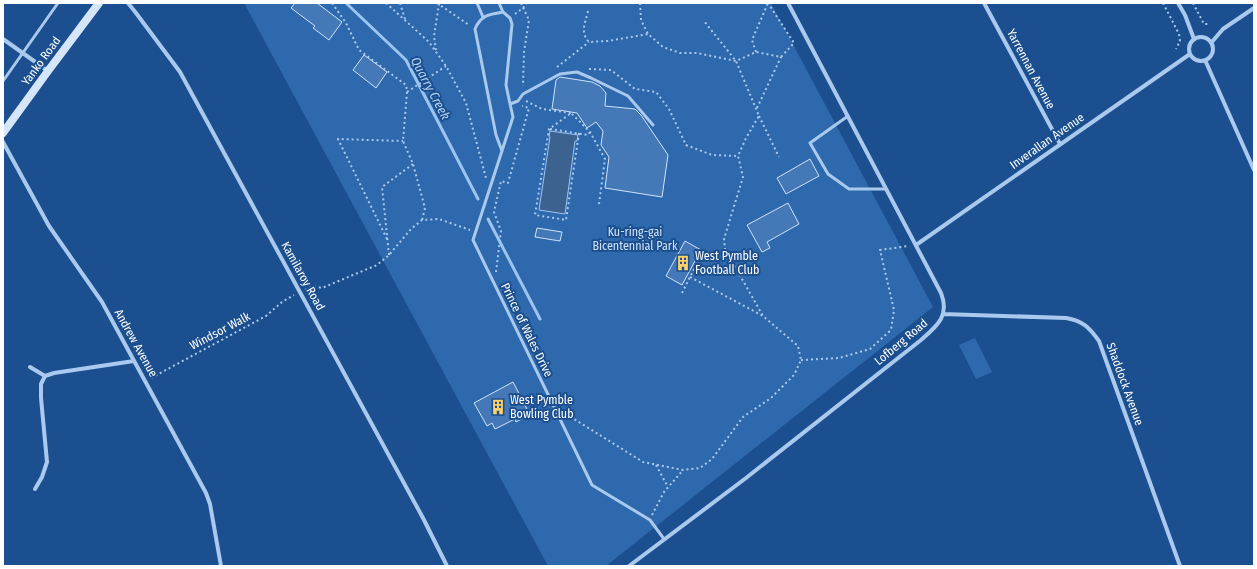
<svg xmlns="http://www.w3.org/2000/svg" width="1257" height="569" font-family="'Fira Sans Condensed',sans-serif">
<rect width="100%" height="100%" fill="#1b4f8f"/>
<path fill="#2e69ad" d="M244 3H771L933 307 606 566H548Z
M975 338 992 372 976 379 959 345Z"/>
<path fill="#3c6290" stroke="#9cc4f0" d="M550 131 578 135 577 141H575L565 214 539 210 550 137H549Z"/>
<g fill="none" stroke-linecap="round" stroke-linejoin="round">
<path stroke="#9cc4f0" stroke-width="3" d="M346 3 406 60 478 199
M488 219 540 319"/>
</g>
<path fill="#4478b7" stroke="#cfe3fa" d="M295 3H317L342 22 329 40 313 28 315 26 291 8Z
M364 55 387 72 376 88 353 70Z
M560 77 592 82 600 86 606 93 605 106 635 109 641 115 668 155 662 197 605 188 609 157 601 145 603 131 596 122 587 128 577 113 552 109 556 80Z
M810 159 819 176 786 194 777 178Z
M788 203 799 224 767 242 770 248 762 252 747 225Z
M537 228 562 232 560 241 535 237Z
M685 241 701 250 682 285 666 276Z
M513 382 528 411 523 414 525 417 516 422 515 419 495 429 492 423 487 426 474 403Z"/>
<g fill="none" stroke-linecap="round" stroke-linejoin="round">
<path stroke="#a9c9ee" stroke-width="2" stroke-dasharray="2 3" stroke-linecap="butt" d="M332 3 346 23 359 50 406 85 407 92 403 141 413 164 425 208 422 220
M386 3 429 42 446 66 466 103 486 178
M400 3 405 19
M437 3 469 25
M521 3 529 20 524 52 523 86
M640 3 641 20 648 34 663 47 680 53H697L736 61 756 52 781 57 794 43 768 3
M1163 3 1179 34 1180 41 1176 49
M1193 3 1204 24H1210
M588 11C585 24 580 32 589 42L608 41 648 34
M515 14 523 8 527 3
M436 50 434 36 439 4
M756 52 752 40 768 3
M557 67 589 42
M589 69 611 70 635 89 656 92 669 109 686 145 712 155 738 156
M407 92 446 66
M526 101 542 109 571 113
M757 108 781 57
M759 116 779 157
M550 129 588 135 590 132
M579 133 566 220 535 215 549 129 552 127 571 113 590 132 605 159 599 204
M387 239 338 139 403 141
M389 255 382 187 413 164
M496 272 501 231 494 212 501 181 508 183 529 108 522 106
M690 277 763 316
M305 290 313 286 322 288 377 265 389 255 411 229 422 220 439 219 470 230
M682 293 703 251
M801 360 839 358 870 349 891 330 894 310 880 250 908 246
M151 378 266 316 282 302 294 295
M566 414 643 462 683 470 700 468 712 459 743 417 771 398 794 375 801 360 798 346 763 316 725 249 724 239 743 177 738 156 746 138 759 116 736 61 704 21
M656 465 668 487
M652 515 664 492 683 470"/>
<path stroke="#a9c9ee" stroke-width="3" d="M477 3 483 17
M499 3 503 12
M3 81 58 3
M848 116 810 143 828 174 849 189H886
M653 125 628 96 591 78 577 72 560 74 523 94 518 101 510 104 513 117 473 240 592 485 650 520 664 539
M502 151 496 135 475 29C481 15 490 14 503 12L510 18 512 24 506 85 510 104"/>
<path stroke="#a9c9ee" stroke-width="4" d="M128 3 136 13 180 72 423 518 447 566
M984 3 1060 144
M1178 3 1185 15 1194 39
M1189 49a12 12 0 1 1 24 0a12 12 0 1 1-24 0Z
M3 39 48 71
M1211 43 1223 29 1254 8
M1205 60 1254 170
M3 142 49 226 102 302 206 493 210 504 221 566
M916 245 1190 54
M943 314 1066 318C1083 321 1089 327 1099 341L1180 566
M30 367 45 376
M35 489 42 477 47 462 41 398V384L45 376 54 373 134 361
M629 566 746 478 921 340C937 326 950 316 941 293L788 3"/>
<path stroke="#d6e6fa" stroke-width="8" d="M3 133 48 71 99 3"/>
</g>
<defs>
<symbol id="building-bare" viewBox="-9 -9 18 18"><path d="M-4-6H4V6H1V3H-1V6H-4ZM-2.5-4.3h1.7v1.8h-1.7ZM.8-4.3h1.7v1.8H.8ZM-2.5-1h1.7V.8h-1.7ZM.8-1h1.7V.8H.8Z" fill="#ffd166" stroke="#1b4f8f" stroke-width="2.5" paint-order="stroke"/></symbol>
</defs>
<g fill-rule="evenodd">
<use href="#building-bare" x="672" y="252" width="22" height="22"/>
<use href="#building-bare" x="487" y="396" width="22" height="22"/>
</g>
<g text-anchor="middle" stroke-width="4" stroke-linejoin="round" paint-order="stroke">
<g font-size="12" fill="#fff" stroke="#1b4f8f">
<text transform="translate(41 61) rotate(-54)" y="4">Yanko Road</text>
<text transform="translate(1031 69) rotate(62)" y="4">Yarrennan Avenue</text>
<text transform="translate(1047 141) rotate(-35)" y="4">Inverallan Avenue</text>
<text transform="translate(303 276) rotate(61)" y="4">Kamilaroy Road</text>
<text transform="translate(527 330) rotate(64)" y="4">Prince of Wales Drive</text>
<text transform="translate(220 331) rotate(-28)" y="4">Windsor Walk</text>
<text transform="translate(901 342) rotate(-40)" y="4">Lofberg Road</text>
<text transform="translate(136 343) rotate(61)" y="4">Andrew Avenue</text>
<text transform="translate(1125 384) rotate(70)" y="4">Shaddock Avenue</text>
</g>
<g font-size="12" fill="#cfe3fa" stroke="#1b4f8f">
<text x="635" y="236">Ku-ring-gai<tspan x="635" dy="14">Bicentennial Park</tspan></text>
</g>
<g font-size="12" fill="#fff" stroke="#1b4f8f" text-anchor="start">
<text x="695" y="260">West Pymble<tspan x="695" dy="14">Football Club</tspan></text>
<text x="510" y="404">West Pymble<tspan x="510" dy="14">Bowling Club</tspan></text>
</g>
<g font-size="13" font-style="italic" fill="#b5d3f5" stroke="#1b4f8f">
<text transform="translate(431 88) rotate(62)" y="5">Quarry Creek</text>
</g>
</g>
<rect width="1257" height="569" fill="none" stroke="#ffffff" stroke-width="8"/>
</svg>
